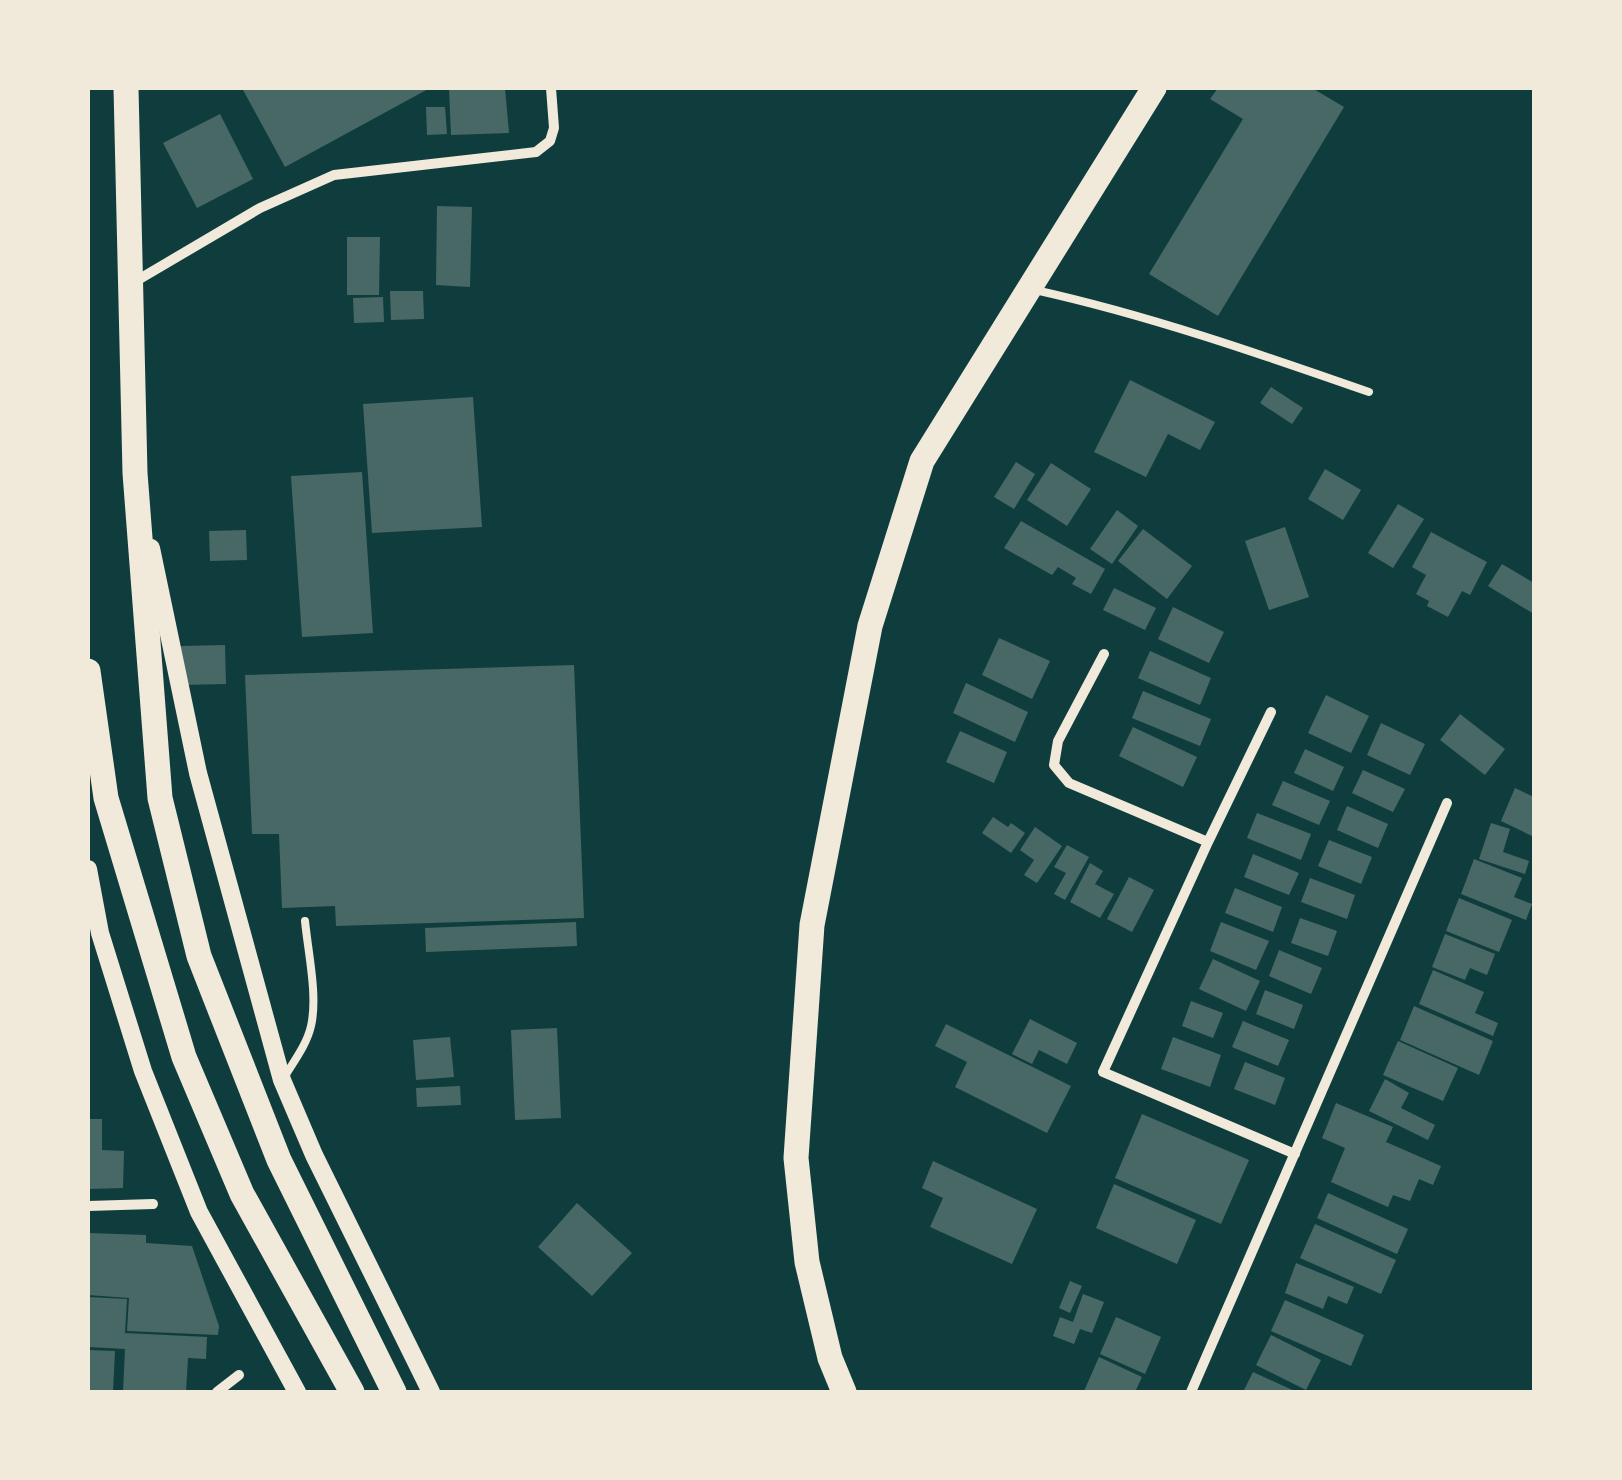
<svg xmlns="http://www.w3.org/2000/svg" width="1622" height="1480" font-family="'Nunito Sans',sans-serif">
<rect width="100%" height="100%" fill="#0f3d3e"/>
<path fill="#486865" d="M242 88H430L285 167Z
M449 88H505L509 133 451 135Z
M1218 88H1312L1344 107 1218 316 1149 274 1243 119 1210 99Z
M426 107H445L447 134 427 135Z
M220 114 253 179 197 208 163 143Z
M437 206 472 207 470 287 436 285Z
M347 237H380L379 295H347Z
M390 291H423L424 319 391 320Z
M383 297 384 322 354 323 353 298Z
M1130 380 1215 422 1200 450 1168 434 1146 477 1094 452Z
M1271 387 1303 408 1292 424 1260 403Z
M473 397 482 527 372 533 363 404Z
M1016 462 1035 474 1014 509 994 497Z
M1051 463 1091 489 1067 526 1027 500Z
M1325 469 1361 490 1343 520 1308 499Z
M362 472 373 633 302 637 291 476Z
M1398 504 1424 519 1393 568 1368 553Z
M1117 510 1138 526 1112 564 1090 549Z
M1021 521 1105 569 1091 594 1072 584 1076 578 1058 567 1052 575 1004 548Z
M1285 527 1309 597 1269 610 1245 541Z
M1143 529 1192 566 1167 599 1118 561Z
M246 530 247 560 210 561 209 531Z
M1431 532 1487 562 1470 595 1462 591 1448 617 1427 606 1429 601 1416 594 1426 575 1412 567Z
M1502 564 1534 583V614L1488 586Z
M1114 588 1156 608 1145 630 1103 610Z
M1173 607 1224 632 1209 663 1158 639Z
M999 638 1050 661 1032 699 982 675Z
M225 645 226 684 181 685V646Z
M1150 651 1211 678 1200 705 1138 678Z
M574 665 584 918 336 926 335 906 282 908 279 834H252L245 675Z
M966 683 1028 712 1015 742 953 713Z
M1143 691 1211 719 1200 746 1132 718Z
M1326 695 1369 716 1351 753 1308 733Z
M1460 714 1505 749 1485 775 1440 740Z
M1381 723 1425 744 1410 775 1367 755Z
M1133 727 1197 757 1183 787 1119 756Z
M960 731 1007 752 994 783 946 762Z
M1305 749 1344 767 1333 791 1294 773Z
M1363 770 1405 789 1393 812 1352 793Z
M1283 781 1330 801 1319 825 1272 805Z
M1515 788 1534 797V837L1501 821Z
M1347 806 1388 824 1378 848 1337 830Z
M1257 813 1311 834 1301 860 1247 838Z
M993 817 1008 827 1011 823 1025 833 1011 853 982 833Z
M1491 823 1510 829 1503 852 1529 861 1525 874 1479 859Z
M1035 827 1062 846 1037 883 1024 875 1034 860 1020 850Z
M1329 840 1372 857 1361 884 1318 866Z
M1067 845 1089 857 1065 900 1054 894 1066 873 1054 867Z
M1253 854 1299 873 1289 895 1244 877Z
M1474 859 1522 878 1514 897 1532 904 1526 920 1461 894Z
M1090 863 1103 871 1095 884 1114 894 1100 918 1070 902Z
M1129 877 1154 890 1132 932 1107 919Z
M1310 878 1355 895 1347 919 1301 902Z
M1235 888 1282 907 1273 932 1225 913Z
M1459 898 1512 920 1499 952 1446 931Z
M1300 918 1337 931 1328 956 1291 943Z
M576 922 577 946 426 952 425 928Z
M1221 922 1269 941 1256 970 1210 951Z
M1445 934 1495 954 1487 975 1470 968 1465 980 1432 967Z
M1279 950 1322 968 1311 994 1269 976Z
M1213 959 1260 981 1246 1011 1199 989Z
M1433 970 1484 992 1475 1013 1498 1023 1493 1036 1419 1004Z
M1265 990 1303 1005 1294 1029 1256 1014Z
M1191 1001 1223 1013 1213 1038 1182 1026Z
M1414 1006 1493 1041 1479 1075 1400 1040Z
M1030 1019 1077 1043 1067 1064 1039 1050 1032 1064 1012 1054Z
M1243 1021 1289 1040 1278 1066 1232 1047Z
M946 1024 1071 1086 1047 1133 955 1087 967 1062 935 1046Z
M557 1028 561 1118 515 1120 511 1030Z
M450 1037 454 1077 416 1080 413 1040Z
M1173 1037 1221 1055 1210 1087 1161 1069Z
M1398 1041 1458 1068 1443 1101 1383 1075Z
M1245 1062 1285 1078 1275 1105 1234 1089Z
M1385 1079 1409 1093 1401 1108 1435 1125 1428 1140 1369 1111Z
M460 1086 461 1105 417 1107 416 1088Z
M1336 1103 1393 1127 1386 1142 1441 1166 1433 1185 1419 1179 1410 1201 1393 1195 1388 1207 1331 1182 1345 1148 1322 1138Z
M1142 1114 1249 1160 1221 1224 1115 1178Z
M88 1119H102V1150L124 1151 123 1188 88 1189Z
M933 1161 1037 1209 1012 1264 930 1227 943 1198 922 1188Z
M1114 1184 1196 1220 1177 1264 1096 1228Z
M1328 1193 1408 1229 1397 1254 1317 1218Z
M577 1203 632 1253 592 1296 538 1247Z
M1315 1224 1396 1260 1381 1294 1300 1258Z
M88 1233 146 1235V1243L192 1246 219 1326 218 1335 127 1331 129 1298 88 1295Z
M1296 1263 1354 1287 1347 1304 1328 1296 1323 1309 1285 1293Z
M1070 1281 1082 1286 1070 1313 1059 1308Z
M1083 1294 1104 1302 1092 1333 1080 1329 1074 1344 1053 1336 1060 1317 1073 1322Z
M88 1297 127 1299 125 1333 207 1337 206 1359 188 1358 186 1392H123L125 1349 88 1347Z
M1285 1300 1364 1335 1351 1366 1271 1331Z
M1116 1317 1161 1337 1145 1374 1100 1354Z
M1271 1335 1321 1360 1306 1390 1256 1365Z
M88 1350 115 1351 113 1392H88Z
M1099 1357 1142 1377 1135 1392 1084 1391Z
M1253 1372 1297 1392H1243Z"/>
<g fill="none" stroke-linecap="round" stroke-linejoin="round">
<path stroke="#f1e9da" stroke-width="8" d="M1035 290C1148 315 1260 354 1369 392
M285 1076C294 1061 307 1044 311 1026 318 996 308 952 305 921"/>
<path stroke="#f1e9da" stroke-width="10" d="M131 284 260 208 334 175 536 152 550 141 554 128 551 88
M1104 654 1058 741 1054 765 1069 783 1208 842
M1271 712 1208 842 1103 1072 1295 1154
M88 1206 153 1204
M217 1392 239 1375
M1191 1392 1447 803"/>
<path stroke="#f1e9da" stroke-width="18" d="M151 548 198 773 282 1080 314 1155 431 1392
M88 869 100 933 143 1071 199 1212 297 1392"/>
<path stroke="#f1e9da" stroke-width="25" d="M126 88 135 473 160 798 199 956 279 1160 394 1392
M88 671 106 798 184 1057 242 1194 352 1392
M844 1392 830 1358 807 1262 796 1158 812 925 870 626 922 461 1154 88"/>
</g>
<rect width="1622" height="1480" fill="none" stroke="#f1e9da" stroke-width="180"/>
</svg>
